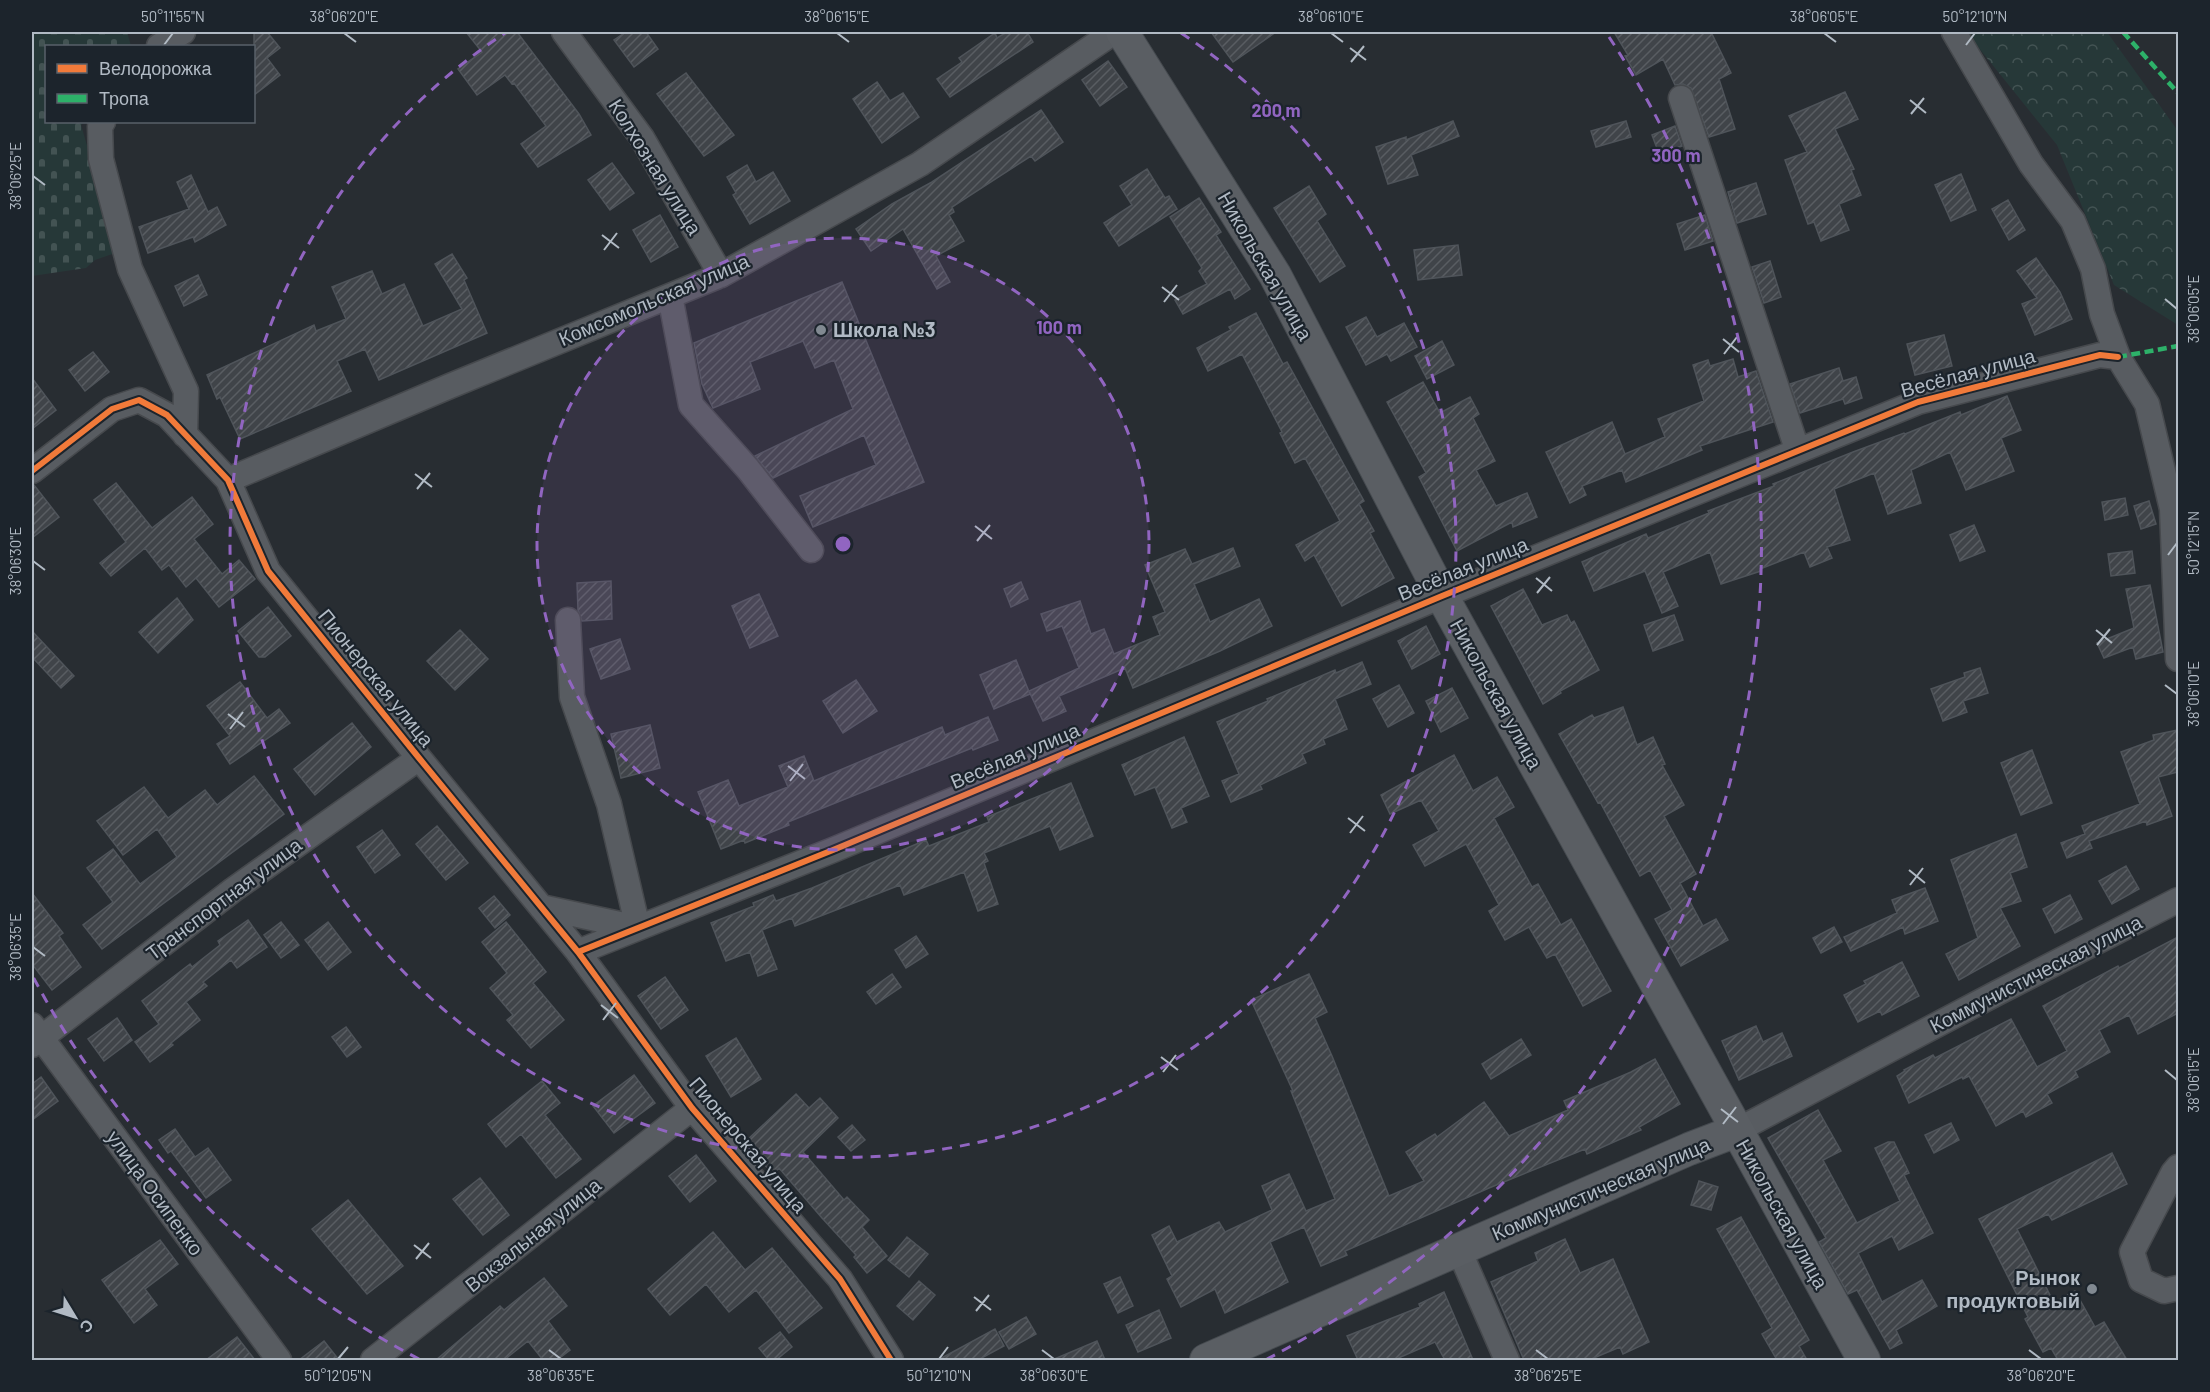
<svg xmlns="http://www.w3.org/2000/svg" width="2210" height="1392" font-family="Barlow,sans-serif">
<defs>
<pattern id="forest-crowns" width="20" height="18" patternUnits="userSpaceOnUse" patternTransform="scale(1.5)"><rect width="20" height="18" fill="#263838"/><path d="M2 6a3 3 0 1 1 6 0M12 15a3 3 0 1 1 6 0" fill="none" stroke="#435353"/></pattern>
<pattern id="cemetery-stones" width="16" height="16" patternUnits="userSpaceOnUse" patternTransform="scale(1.5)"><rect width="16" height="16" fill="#263838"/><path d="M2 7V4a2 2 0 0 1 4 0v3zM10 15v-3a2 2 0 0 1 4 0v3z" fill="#435353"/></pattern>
<pattern id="building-hatch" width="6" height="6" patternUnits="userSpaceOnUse" patternTransform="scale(1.5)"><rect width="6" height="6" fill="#404449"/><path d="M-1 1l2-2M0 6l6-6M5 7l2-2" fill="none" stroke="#595d62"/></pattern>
</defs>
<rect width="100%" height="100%" fill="#282d32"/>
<path fill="url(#forest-crowns)" d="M1966 32H2107L2178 131V325L2114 285 2057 145Z"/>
<path fill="url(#cemetery-stones)" d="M32 32H127L131 46H46V122H84L81 125 118 252 95 260 86 268 32 276Z"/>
<path fill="url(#building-hatch)" stroke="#4f545a" stroke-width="1.5" d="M254 32H267L280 48 267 58 280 75 254 95Z
M466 32H517L579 114 591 135 538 167 521 144 546 126 514 83 512 84 505 75 477 95 458 69 482 52Z
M626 32H646L658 49 634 67 614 40Z
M1007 32H1027L1033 42 950 97 937 79 962 62 959 58 995 33 997 38Z
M1211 32H1276L1233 62Z
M1614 32H1711L1731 73 1719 79 1735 129 1709 137 1691 88 1683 84 1675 85 1663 59 1636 75 1625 56 1628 55Z
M1108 61 1127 87 1100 106 1082 80Z
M686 73 734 135 704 156 657 94Z
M877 82 890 101 903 93 919 117 882 143 853 99Z
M1845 92 1858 119 1835 129 1854 169 1851 170 1861 195 1839 204 1849 230 1821 241 1814 222 1808 224 1785 160 1807 152 1789 116Z
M1041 110 1063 142 1035 161 1031 156 952 207 954 212 949 215 964 241 936 256 950 282 937 289 903 229 871 251 856 229 892 204 932 182Z
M1453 121 1459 136 1411 155 1418 175 1388 184 1376 147 1406 137V140Z
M1626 121 1631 137 1596 147 1591 131Z
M1675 126 1682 146 1679 147 1682 154 1662 162 1652 135Z
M612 163 634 193 610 210 588 180Z
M747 165 756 182 773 172 790 201 750 224 733 195 736 193 727 177Z
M1147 169 1165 198 1169 196 1177 209 1119 246 1104 223 1132 205 1120 186Z
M1961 174 1976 210 1951 221 1935 185Z
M191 175 208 212 217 207 226 225 195 242 193 237 148 253 139 227 189 209 177 182Z
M1756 183 1766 214 1737 223 1728 192Z
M1309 186 1326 214 1317 221 1345 266 1320 282 1274 208Z
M1199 198 1221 232 1216 235 1250 289 1235 299 1230 289 1183 314 1175 300 1207 284 1199 271 1202 268 1170 217Z
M2008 200 2025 230 2009 240 1992 209Z
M660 215 678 247 651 262 633 230Z
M1705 215 1713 241 1685 250 1677 224Z
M1458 245 1462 275 1418 280 1414 250Z
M452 254 467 278 464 280 487 333 379 380 365 349 337 361 351 391 240 439 220 397 217 399 207 375 314 325 316 331 346 319 332 287 372 271 382 294 404 284 423 326 462 309 435 264Z
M2036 258 2060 292 2072 319 2035 335 2022 304 2037 298 2017 271Z
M1770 261 1781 297 1764 303 1752 267Z
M198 275 207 295 184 306 175 286Z
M842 282 924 482 813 527 800 496 876 465 864 435 773 478 755 456 853 409 834 360 815 368 803 341 750 362 760 389 713 408 702 384 694 343Z
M1256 313 1283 364 1287 362 1364 501 1359 504 1374 531 1370 533 1394 578 1342 606 1314 555 1305 561 1296 545 1340 521 1305 458 1295 463 1280 433 1282 432 1242 354 1208 371 1197 348 1231 330 1229 327Z
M1366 317 1377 337 1404 323 1417 347 1391 361 1387 354 1366 365 1346 327Z
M1944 335 1952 366 1915 375 1907 344Z
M1442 341 1454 365 1427 379 1415 356Z
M93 352 109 372 85 391 69 370Z
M1733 359 1738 377 1756 371 1773 422 1700 446 1702 450 1626 482 1622 470 1582 486 1586 495 1570 503 1546 452 1612 422 1625 454 1665 437 1658 419 1704 401 1693 365 1708 360 1710 366Z
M1839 368 1843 381 1856 377 1862 398 1845 404 1843 399 1800 413 1790 384Z
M32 378 56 410 32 429Z
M1423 382 1440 413 1470 397 1479 414 1473 418 1495 461 1476 470 1496 506 1527 493 1537 517 1513 527 1512 522 1457 551 1419 477 1426 473 1387 402Z
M2007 396 2021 430 2001 438 2014 471 1966 490 1950 452 1911 470 1921 503 1888 514 1874 473 1834 489 1850 540 1827 547 1832 558 1810 567 1804 552 1760 569 1761 571 1721 584 1710 552 1663 572 1678 606 1662 613 1645 571 1594 591 1582 562 1646 534 1648 538 1709 513 1708 511 1774 486 1773 484 1853 452 1904 433 1905 434 1960 412 1961 415Z
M116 483 152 528 192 497 213 524 194 539 222 574 239 560 255 579 219 607 196 578 186 587 169 565 162 570 145 548 111 576 100 563 126 542 94 500Z
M32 485H34L59 517 32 538Z
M2125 498 2128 515 2105 520 2102 502Z
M2149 501 2156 524 2141 529 2134 506Z
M1974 525 1985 551 1960 561 1950 535Z
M1233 548 1240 566 1194 584 1210 622 1259 599 1272 626 1220 651 1133 688 1125 668 1059 696 1066 711 1043 721 1029 691 1079 668 1062 626 1047 631 1041 614 1080 601 1091 634 1104 629 1114 654 1160 635 1153 617 1165 612 1145 565 1185 549 1192 564Z
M2132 551 2135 573 2111 576 2108 554Z
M611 581 612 619 582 621 578 610 577 583Z
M1021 582 1028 599 1011 607 1004 589Z
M2150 585 2163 652 2136 659 2133 647 2104 658 2097 643 2134 628 2126 589Z
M1523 589 1542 625 1567 615 1571 623 1574 621 1599 670 1560 691 1561 693 1543 704 1491 606Z
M759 594 778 636 750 648 732 606Z
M177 598 193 620 158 653 139 632Z
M268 607 291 636 265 657H259L238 631Z
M1674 615 1683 640 1653 651 1644 625Z
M1426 626 1440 654 1412 669 1398 641Z
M460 630 488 659 455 690 427 661Z
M32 631 74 676 61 688 32 657Z
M620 639 630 669 601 679 590 649Z
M1016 660 1030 694 994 709 980 675Z
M1362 662 1371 684 1335 699 1347 729 1323 739 1325 744 1302 754 1306 763 1260 785 1262 789 1231 802 1222 781 1239 774 1217 722 1268 701 1267 699 1335 670 1336 673Z
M1980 668 1988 693 1963 701 1967 712 1943 721 1931 689 1965 677 1964 673Z
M856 680 877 711 843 733 823 701Z
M240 682 267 718 279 709 290 723 230 764 217 744 230 736 207 706Z
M1399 685 1414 713 1388 727 1373 699Z
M1452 688 1468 718 1441 732 1426 701Z
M1623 707 1637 745 1653 737 1665 764 1662 765 1684 805 1664 816 1696 874 1680 883 1703 926 1716 919 1728 940 1681 966 1655 919 1672 910 1650 870 1640 876 1600 802 1598 803 1559 734 1592 715 1594 718Z
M988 717 998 740 973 750 972 748 788 822 789 825 745 843 744 840 721 849 698 792 728 780 739 806 788 787 779 766 804 756 814 781 942 727 945 735Z
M352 723 371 747 315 795 294 769Z
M650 725 660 768 621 778 611 734Z
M2178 730V772L2158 777 2172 816 2147 825 2146 821 2089 841 2092 848 2067 858 2061 843 2085 834 2082 826 2140 804 2121 752 2154 740 2153 735Z
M1184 737 1209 796 1181 808 1187 822 1172 828 1155 787 1135 795 1122 765Z
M2032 750 2052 803 2021 815 2001 763Z
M1454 755 1473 791 1497 777 1514 807 1494 818 1532 887 1538 884 1561 925 1571 919 1611 991 1583 1006 1555 954 1547 958 1529 927 1505 940 1489 911 1499 905 1466 844 1425 866 1413 845 1439 831 1421 800 1390 814 1381 795Z
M254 776 284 814 102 949 83 925 113 902 87 868 113 849 140 884 177 857 157 829 123 855 97 821 144 787 168 818 205 790 217 805Z
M1071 783 1093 836 1060 850 1050 826 984 853 988 861 984 863 998 904 978 911 964 872 904 895 900 885 795 926 792 918 762 930 777 969 758 976 750 952 726 961 711 923 754 906 753 903 773 895 776 901 812 888 926 840 929 846 989 822 987 817Z
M437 826 468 863 446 880 416 844Z
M382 830 400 855 375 873 357 847Z
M2016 834 2027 867 2010 873 2021 901 2000 908 2020 946 1959 980 1946 954 1978 938 1951 860Z
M2126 866 2139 889 2112 904 2099 881Z
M1925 888 1938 921 1905 934 1903 927 1851 951 1844 937 1897 913 1892 900Z
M32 893 63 933 59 936 81 967 52 990 32 964Z
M2070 895 2082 919 2055 933 2043 909Z
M494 896 510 915 495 928 479 908Z
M248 920 267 947 237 968 231 960 203 982 207 986 186 1002 200 1020 171 1043 173 1045 150 1062 135 1042 159 1024 142 1001 190 964 192 967 220 945 218 941Z
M281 922 299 945 281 958 264 935Z
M328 922 351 952 328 970 305 940Z
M506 922 546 972 533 983 564 1020 531 1048 507 1020 513 1015 490 988 507 973 482 942Z
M1834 927 1842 942 1821 953 1813 938Z
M916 936 928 954 906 968 895 950Z
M2178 937V1013L2138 1034 2129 1015 2099 1030 2110 1052 2075 1071 2078 1077 2047 1094 2052 1103 2026 1117 2023 1111 1996 1126 1969 1076 1963 1079 1962 1077 1909 1103 1897 1076 1905 1071 1904 1070 1933 1055 1935 1058 2011 1019 2037 1067 2067 1051 2043 1006 2118 966 2119 968Z
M1902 962 1919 996 1882 1015 1880 1011 1858 1022 1844 995 1866 984 1864 981Z
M892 974 901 987 876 1004 867 992Z
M1309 974 1327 1012 1315 1018 1332 1056 1389 1196 1424 1181 1406 1152 1435 1134 1437 1137 1484 1102 1509 1136 1568 1110 1564 1101 1631 1072 1655 1059 1680 1104 1639 1127 1641 1130 1587 1154 1585 1149 1489 1188 1345 1251 1347 1255 1321 1266 1304 1227 1270 1242 1288 1282 1225 1313 1215 1289 1181 1307 1167 1279 1172 1276 1152 1235 1169 1226 1177 1242 1219 1222 1225 1232 1272 1210 1262 1186 1289 1174 1306 1211 1335 1199 1291 1091H1293L1251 1000Z
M665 977 688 1010 661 1029 638 996Z
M117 1018 132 1040 104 1061 88 1039Z
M1756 1026 1763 1042 1782 1033 1792 1056 1739 1080 1722 1041Z
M346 1027 361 1047 347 1057 332 1037Z
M736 1038 761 1079 731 1097 706 1056Z
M1521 1039 1531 1055 1491 1079 1482 1064Z
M634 1075 655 1103 614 1133 593 1106Z
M41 1077 58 1101 32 1120V1084Z
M542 1081 560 1103 545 1115 581 1159 556 1178 521 1134 506 1147 488 1124Z
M796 1094 809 1108 820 1098 838 1118 803 1152 844 1200 847 1197 869 1220 862 1227 887 1256 867 1273 854 1257 856 1255 822 1218 779 1168 773 1174 744 1143Z
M1818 1110 1841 1151 1823 1160 1857 1223 1900 1201 1875 1148 1888 1142H1894L1909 1173 1904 1175 1933 1233 1899 1250 1892 1236 1858 1253 1882 1302 1922 1280 1937 1306 1896 1330 1902 1343 1890 1349 1857 1290 1848 1294 1819 1242 1826 1238 1768 1138Z
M1951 1123 1959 1140 1934 1153 1925 1135Z
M852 1125 865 1140 851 1151 838 1137Z
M175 1129 195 1157 208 1148 231 1180 206 1198 171 1151 168 1153 159 1140Z
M2112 1153 2127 1184 2052 1220 2048 1214 2017 1229 2054 1303 2075 1291 2095 1327 2104 1322 2127 1360H2058L2051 1348 2043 1352 2025 1319 2028 1317 1979 1219Z
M696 1155 716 1181 690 1202 669 1176Z
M480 1178 509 1215 483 1235 453 1199Z
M1699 1181 1718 1187 1711 1210 1691 1205Z
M348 1200 403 1266 367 1294 312 1229Z
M1741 1217 1809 1340 1799 1346 1807 1360H1777L1762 1334 1772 1328 1717 1229Z
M713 1232 745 1270 772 1248 822 1308 789 1333 756 1290 729 1312 706 1284 670 1315 648 1289Z
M907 1237 928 1254 909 1277 888 1260Z
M1565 1239 1580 1273 1613 1259 1649 1342 1623 1354 1620 1347 1589 1360H1524L1491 1282 1538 1261 1535 1253Z
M160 1240 178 1264 145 1289 157 1305 134 1323 102 1280Z
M1120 1277 1133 1306 1118 1313 1104 1284Z
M544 1278 567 1306 548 1321 570 1350 557 1360H543L528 1341 504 1360H436L500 1306 504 1310Z
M919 1281 935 1295 913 1320 897 1306Z
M1444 1292 1473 1360H1445L1435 1342 1394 1360H1358L1347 1336 1420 1307 1419 1304Z
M1159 1310 1171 1338 1138 1352 1126 1325Z
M1026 1317 1036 1334 1009 1349 999 1332Z
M995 1329 1004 1346 978 1360H938Z
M780 1332 792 1347 776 1360H769L759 1348Z
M237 1337 255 1360H206Z
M324 1341 339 1360H299Z
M1097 1341 1105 1360H1052Z"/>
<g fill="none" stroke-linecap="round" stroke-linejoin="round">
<defs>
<path id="minor" d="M564 32 642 138 721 275
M1954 32 2031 164 2073 221 2093 269 2102 314 2118 357 2147 404 2172 509 2178 659
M159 46 183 32
M1681 98 1797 449
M103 122 100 126 101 159 130 269 186 391 185 435
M670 296 691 405 748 469 811 550
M32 471 112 409 139 400 167 415 228 480 268 571 419 758 578 952 692 1108 840 1279 891 1360
M228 480 450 386 721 275 920 164 1114 32
M541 907 638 928 609 804 572 697 568 620
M578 952 833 850 1442 596 1918 402 2100 355 2118 357
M32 1025 279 1360
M32 1045 233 890 419 758
M1736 1131 1997 993 2178 900
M2178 1167 2173 1173 2132 1252 2141 1280 2164 1291 2178 1288
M1459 1250 1507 1360
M373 1360 692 1108"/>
<path id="major" d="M1122 32 1275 275 1442 596 1864 1360
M1206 1360 1689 1149 1736 1131"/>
</defs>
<use href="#minor" stroke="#46494d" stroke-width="27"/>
<use href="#major" stroke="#454a4f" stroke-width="34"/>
<use href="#minor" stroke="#585c61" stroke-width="24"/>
<use href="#major" stroke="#5a5e63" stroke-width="32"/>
<path stroke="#2db169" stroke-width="4.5" stroke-dasharray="9 4.5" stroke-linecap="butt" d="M2123 32 2178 93
M2118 357 2178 346"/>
<defs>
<path id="cycleway" d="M32 471 112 409 139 400 167 415 228 480 268 571 419 758 578 952 692 1108 840 1279 891 1360
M578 952 833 850 1442 596 1918 402 2100 355 2118 357"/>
</defs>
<use href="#cycleway" stroke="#1c242c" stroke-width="10"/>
<use href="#cycleway" stroke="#f17a3a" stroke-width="6"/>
</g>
<path fill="none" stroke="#b1bac4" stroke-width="2" d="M344 33 356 42M837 33 849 42M1331 33 1343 42M1824 33 1836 42M164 45 173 33M1966 45 1975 33M1350 48 1366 60M1351 62 1364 46M1910 100 1926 113M1911 114 1924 98M33 176 45 185M602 235 619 248M604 250 617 233M1162 287 1179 300M2165 299 2177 309M1164 302 1177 285M1723 339 1739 352M1724 354 1737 337M415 474 432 487M417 489 430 473M975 526 992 539M977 541 990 525M2168 555 2177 543M33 561 45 570M1536 578 1552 591M1537 593 1550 577M2096 630 2112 643M2097 645 2110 629M2165 685 2177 694M228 714 245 727M230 729 243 712M788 766 805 779M790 781 803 764M1348 818 1365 831M1350 833 1363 816M1909 870 1925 883M1910 885 1923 868M33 947 45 956M601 1005 618 1018M603 1020 616 1003M1161 1057 1178 1070M2165 1070 2177 1080M1163 1072 1176 1055M1721 1109 1738 1122M1723 1124 1736 1107M414 1245 431 1258M416 1259 429 1243M974 1297 991 1310M976 1311 989 1295M549 1350 561 1359M1042 1350 1054 1359M1536 1350 1548 1359M2029 1350 2041 1359M338 1359 348 1347M939 1359 948 1347"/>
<circle cx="843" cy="544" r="306" fill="#9165c1" fill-opacity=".12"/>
<g fill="none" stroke="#9165c1" stroke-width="3" stroke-dasharray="10 8">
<circle cx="843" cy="544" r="306"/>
<path d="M1181 33A613 613 0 1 1 505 33"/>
<path d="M419 1359A919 919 0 0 1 32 975M1609 37A919 919 0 0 1 1267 1359"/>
</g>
<g fill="#818991" stroke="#1c242c" stroke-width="2">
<circle cx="821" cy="330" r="6"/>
<circle cx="2092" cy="1289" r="6"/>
</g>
<g text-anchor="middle" stroke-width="4.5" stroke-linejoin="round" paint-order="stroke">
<g font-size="20" fill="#b1bac4" stroke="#1c242c">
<text transform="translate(655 167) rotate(58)" y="7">Колхозная улица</text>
<text transform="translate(1265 266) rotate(60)" y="7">Никольская улица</text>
<text transform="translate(654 300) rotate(-23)" y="7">Комсомольская улица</text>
<text transform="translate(1968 373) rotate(-15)" y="7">Весёлая улица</text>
<text transform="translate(1463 569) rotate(-22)" y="7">Весёлая улица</text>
<text transform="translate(376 678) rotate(51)" y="7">Пионерская улица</text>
<text transform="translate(1496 694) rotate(61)" y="7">Никольская улица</text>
<text transform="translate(1015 756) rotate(-23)" y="7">Весёлая улица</text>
<text transform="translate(224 899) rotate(-37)" y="7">Транспортная улица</text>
<text transform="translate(2036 974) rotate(-27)" y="7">Коммунистическая улица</text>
<text transform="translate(748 1145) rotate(50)" y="7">Пионерская улица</text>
<text transform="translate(1601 1189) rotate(-23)" y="7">Коммунистическая улица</text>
<text transform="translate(155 1193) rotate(54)" y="7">улица Осипенко</text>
<text transform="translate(1782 1214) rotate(61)" y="7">Никольская улица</text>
<text transform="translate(533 1235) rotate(-39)" y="7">Вокзальная улица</text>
</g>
<g font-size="20" font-weight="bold" fill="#b1bac4" stroke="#1c242c" text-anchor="start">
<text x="833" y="337">Школа №3</text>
<text x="2080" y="1285" text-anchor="end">Рынок<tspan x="2080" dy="23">продуктовый</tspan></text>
</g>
</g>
<circle cx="843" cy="544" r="9" fill="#9165c1" stroke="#1c242c" stroke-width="3"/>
<g font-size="18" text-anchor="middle" font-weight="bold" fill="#9165c1" stroke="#1c242c" stroke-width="4.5" stroke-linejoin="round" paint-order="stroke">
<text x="1276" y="117">200 m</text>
<text x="1676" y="162">300 m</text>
<text x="1059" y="334">100 m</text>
</g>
<rect width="2210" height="1392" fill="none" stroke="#1c242c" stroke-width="66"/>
<rect x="45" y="45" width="210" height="78" fill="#1c242c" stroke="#586069" stroke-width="1.5"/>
<rect x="57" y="64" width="30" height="9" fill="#f17a3a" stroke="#586069" stroke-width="1.5"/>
<text x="99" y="75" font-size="18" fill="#b1bac4">Велодорожка</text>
<rect x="57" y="94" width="30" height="9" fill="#2db169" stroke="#586069" stroke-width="1.5"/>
<text x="99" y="105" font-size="18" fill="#b1bac4">Тропа</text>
<g transform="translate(75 1317) rotate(128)" stroke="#1c242c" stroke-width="4.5" paint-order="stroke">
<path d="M0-4.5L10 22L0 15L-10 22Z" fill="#b1bac4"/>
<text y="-9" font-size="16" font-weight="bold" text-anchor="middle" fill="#b1bac4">С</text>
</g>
<rect x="33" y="33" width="2144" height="1326" fill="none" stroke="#b1bac4" stroke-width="2"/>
<g font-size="15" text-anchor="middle" fill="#b1bac4">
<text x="173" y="22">50°11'55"N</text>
<text x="344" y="22">38°06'20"E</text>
<text x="837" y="22">38°06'15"E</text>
<text x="1331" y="22">38°06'10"E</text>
<text x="1824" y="22">38°06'05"E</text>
<text x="1975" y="22">50°12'10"N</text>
<text transform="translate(16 176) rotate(-90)" y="5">38°06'25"E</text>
<text transform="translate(2194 309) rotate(-90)" y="5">38°06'05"E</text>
<text transform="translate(2194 543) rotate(-90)" y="5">50°12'15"N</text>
<text transform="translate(16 561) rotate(-90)" y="5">38°06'30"E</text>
<text transform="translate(2194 694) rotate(-90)" y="5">38°06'10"E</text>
<text transform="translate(16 947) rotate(-90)" y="5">38°06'35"E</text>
<text transform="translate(2194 1080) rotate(-90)" y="5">38°06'15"E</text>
<text x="338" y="1381">50°12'05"N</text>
<text x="561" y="1381">38°06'35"E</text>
<text x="939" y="1381">50°12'10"N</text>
<text x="1054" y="1381">38°06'30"E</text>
<text x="1548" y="1381">38°06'25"E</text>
<text x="2041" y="1381">38°06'20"E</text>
</g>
</svg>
